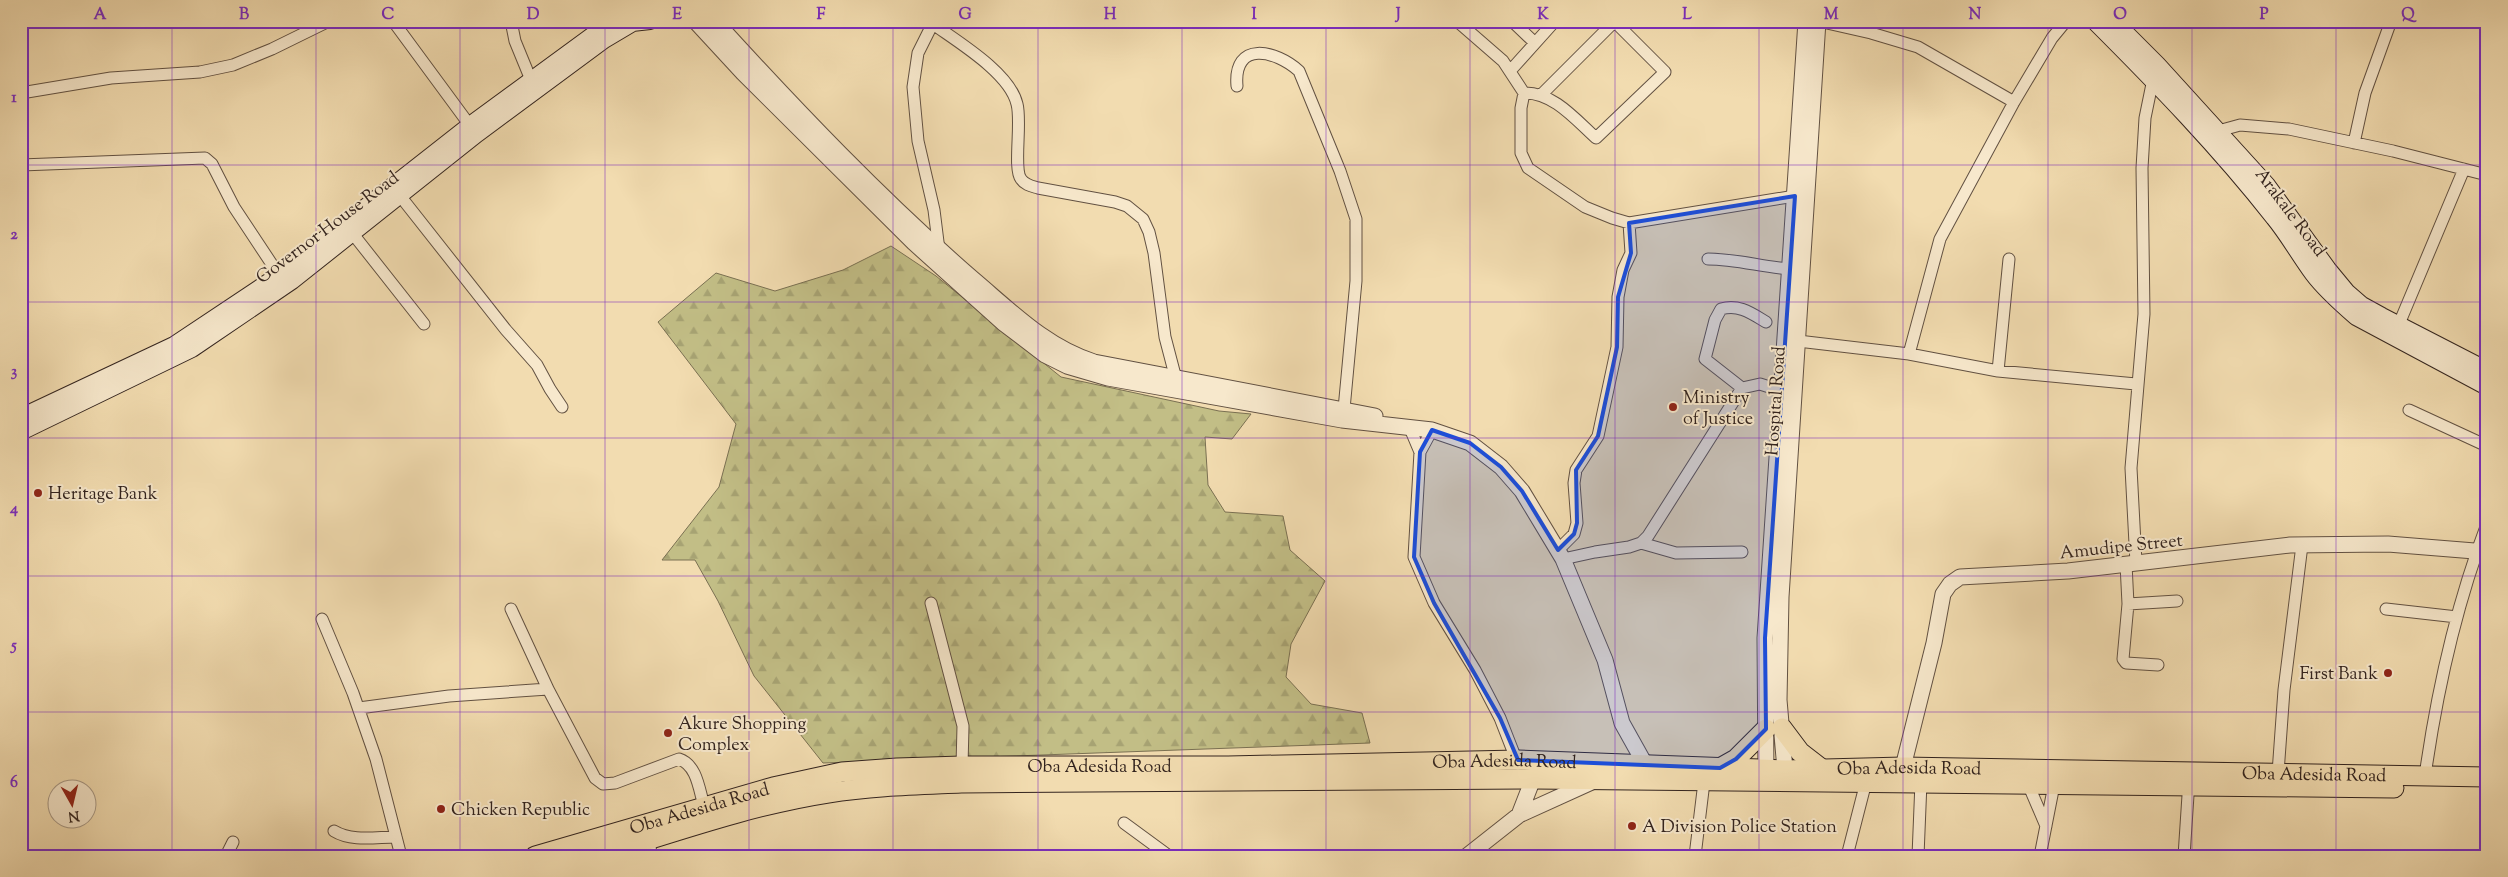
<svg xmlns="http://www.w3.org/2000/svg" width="2508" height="877" font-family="'Sorts Mill Goudy',serif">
<defs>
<pattern id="forest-firs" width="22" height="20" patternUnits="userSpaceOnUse" patternTransform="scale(1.25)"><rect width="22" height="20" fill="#c2be86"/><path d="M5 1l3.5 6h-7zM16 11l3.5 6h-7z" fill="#a7a373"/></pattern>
</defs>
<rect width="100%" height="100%" fill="#f2dcb0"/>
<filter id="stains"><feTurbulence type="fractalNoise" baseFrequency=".004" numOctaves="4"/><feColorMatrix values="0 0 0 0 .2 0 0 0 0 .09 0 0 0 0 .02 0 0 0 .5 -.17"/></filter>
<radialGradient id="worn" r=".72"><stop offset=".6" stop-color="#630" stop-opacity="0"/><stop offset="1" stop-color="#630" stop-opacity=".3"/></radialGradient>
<path fill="url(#forest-firs)" stroke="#7a7052" d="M891 246 936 276 1061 377 1219 411 1251 414 1232 439 1205 437 1208 485 1225 512 1283 516 1290 550 1325 581 1291 644 1286 677 1311 704 1362 713 1370 743 823 763 754 676 718 601 695 560H662L719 487 736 424 658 322 716 273 775 291 843 270Z"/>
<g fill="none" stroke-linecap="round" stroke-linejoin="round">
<defs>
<path id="minor" d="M393 21 474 131
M511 21 515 41 531 80
M934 21 918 53 913 87 918 141 934 210 939 250
M1457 21 1503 61 1524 93 1521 108V153L1528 168 1585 207 1612 218 1629 223 1795 196
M1512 21 1535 43
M1818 21 1871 33 1918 47 2014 102
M933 24C958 42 1010 73 1017 104 1022 122 1013 169 1021 179 1025 185 1031 186 1038 188L1115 202 1127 206 1143 219 1149 232 1154 253 1165 337 1176 379
M1510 71 1555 21
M1237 86C1233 40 1276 50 1299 71L1340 171 1356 219V281L1344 409
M21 93 111 78 200 72 233 65 272 49 329 21
M1524 93C1553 92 1576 120 1596 138L1665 72 1614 21
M1541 95 1614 22
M2211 133 2240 125 2289 129 2393 151 2487 175
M2354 143 2365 93 2391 21
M21 165 205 158 212 164 234 207 279 275
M401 197 506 330 537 365 550 389 562 407
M353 234 424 324
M1708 259C1736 259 1762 267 1790 269
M2399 324 2464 169
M1798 341 1909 354 1998 371 2136 384
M1909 354 1940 239 2014 102 2052 38 2066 21
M1998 371 2009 259
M1742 388 1705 359 1715 320 1721 309C1739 304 1751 313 1766 322
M2409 410 2487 446
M1409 426 1420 452
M1432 430 1420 452 1414 557 1434 603 1475 670 1500 718 1518 764
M1641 543 1676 553 1742 552
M1558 550 1574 534 1577 523 1574 483 1576 470 1598 436 1617 347 1618 297 1623 270 1631 253 1629 223
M1563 559 1595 552 1629 547 1641 543 1648 536 1742 388 1760 384 1782 391
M2136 563 2131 468 2144 314 2142 168 2145 118 2153 79
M2126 564 2128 604 2123 659 2126 663 2158 665
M931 603 963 726 962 766
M2128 604 2177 601
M511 609 548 689
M2386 609 2457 617
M322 619 353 693 376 759 401 856
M359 708 449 696 548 689 595 778 603 784 615 783 679 759C697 765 699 789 704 806
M2278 773 2284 690 2302 545
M2425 776C2437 691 2456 605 2487 524
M2028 784 2046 826
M1124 823 1169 856
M334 831C352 842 376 837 396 837
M649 835 651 856
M226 856 233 842
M1695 856 1704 782
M1847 856 1866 782
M1918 856 1921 782
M2040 856 2054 785
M2184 856 2189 780"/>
<path id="tertiary" d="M695 21 743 73 914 243 1003 323 1045 355 1067 366 1108 378 1342 420 1432 430 1470 443 1501 467 1522 491 1563 559 1605 660 1622 723 1646 766
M715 21C797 111 881 199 973 279 1011 311 1046 347 1094 362L1375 416
M1903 767 1934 643 1943 594 1950 584 1960 577 2068 571 2290 545 2388 544 2487 552
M1766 778 1765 638 1806 21
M1786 781 1779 700 1781 597 1818 21
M1519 815 1533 779
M1467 856 1519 815 1594 781"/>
<path id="secondary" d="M2094 21C2157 84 2219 148 2274 218 2288 235 2299 255 2313 274 2325 290 2341 304 2356 317L2487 387
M2114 21 2157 64 2267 185 2328 269 2347 292 2362 305 2382 316 2487 370
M632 23 650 21
M21 417 174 345 279 275 470 125 612 21
M21 432 192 349 292 281 477 134 604 40 636 21"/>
<g id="primary">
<path d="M1782 728 1800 752 1822 769"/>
<path d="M1720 768 1736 759 1766 729"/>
<path id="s1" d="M535 856 773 787 842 772 897 768 962 766H1228L1518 760 1785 770 1903 767 2487 777"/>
<path d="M596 856C672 833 750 805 828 793 872 786 917 785 961 783L1533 779 2394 788"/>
</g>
</defs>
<use href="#minor" stroke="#625142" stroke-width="13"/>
<use href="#tertiary" stroke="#625142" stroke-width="17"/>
<use href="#secondary" stroke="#32231e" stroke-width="18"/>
<use href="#primary" stroke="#32231e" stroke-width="21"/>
<use href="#minor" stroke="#f7e8cc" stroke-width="11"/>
<use href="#tertiary" stroke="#f7e8cc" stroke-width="15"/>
<use href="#secondary" stroke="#f7e8cc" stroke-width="16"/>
<use href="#primary" stroke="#f2dcb0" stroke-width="19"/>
</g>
<path fill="#1d4ed8" fill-opacity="0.2" stroke="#1d4ed8" stroke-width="4" stroke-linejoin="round" d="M1795 196 1765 638 1766 729 1736 759 1720 768 1518 760 1500 718 1434 603 1414 557 1420 452 1432 430 1470 443 1501 467 1522 491 1558 550 1574 534 1577 523 1576 470 1598 436 1617 347 1618 297 1631 253 1629 223Z"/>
<path fill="none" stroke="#7b2cbf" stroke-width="1" stroke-opacity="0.55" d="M172 21V856M316 21V856M460 21V856M605 21V856M749 21V856M893 21V856M1038 21V856M1182 21V856M1326 21V856M1470 21V856M1615 21V856M1759 21V856M1903 21V856M2048 21V856M2192 21V856M2336 21V856M21 165H2487M21 302H2487M21 438H2487M21 576H2487M21 712H2487"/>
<g fill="#8f2418" stroke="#f7e8cc" stroke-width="2">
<circle cx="1673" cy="407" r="5"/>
<circle cx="38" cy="493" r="5"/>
<circle cx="2388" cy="673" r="5"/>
<circle cx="668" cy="733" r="5"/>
<circle cx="441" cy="809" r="5"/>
<circle cx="1632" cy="826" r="5"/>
</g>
<g text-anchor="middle" stroke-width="4" stroke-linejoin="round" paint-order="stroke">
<g font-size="18" fill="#32231e" stroke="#f7e8cc">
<text transform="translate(2291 212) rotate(53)" y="6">Arakale Road</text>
<text transform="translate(327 227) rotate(-37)" y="6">Governor House Road</text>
<text transform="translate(1775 401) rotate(-86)" y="6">Hospital Road</text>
<text transform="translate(2121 546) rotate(-6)" y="6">Amudipe Street</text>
<text dy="6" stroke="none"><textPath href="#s1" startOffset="981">Oba Adesida Road</textPath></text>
<text dy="6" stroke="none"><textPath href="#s1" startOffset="576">Oba Adesida Road</textPath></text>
<text dy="6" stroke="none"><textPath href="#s1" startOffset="1386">Oba Adesida Road</textPath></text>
<text dy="6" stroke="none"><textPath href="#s1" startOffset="1791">Oba Adesida Road</textPath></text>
<text dy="6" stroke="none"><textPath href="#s1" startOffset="171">Oba Adesida Road</textPath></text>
</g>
<g font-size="18" fill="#32231e" stroke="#f7e8cc" text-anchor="start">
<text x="1683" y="403">Ministry<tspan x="1683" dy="21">of Justice</tspan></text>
<text x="48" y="499">Heritage Bank</text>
<text x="2378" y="679" text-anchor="end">First Bank</text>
<text x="678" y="729">Akure Shopping<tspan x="678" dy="21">Complex</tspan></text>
<text x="451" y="815">Chicken Republic</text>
<text x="1642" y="832">A Division Police Station</text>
</g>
</g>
<rect width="2508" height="877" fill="none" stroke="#f2dcb0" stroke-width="55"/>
<g transform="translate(72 804) rotate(172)"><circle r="24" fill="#f7e8cc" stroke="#a89986"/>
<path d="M0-4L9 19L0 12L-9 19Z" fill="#8f2418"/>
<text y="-8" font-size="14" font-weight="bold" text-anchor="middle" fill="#32231e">N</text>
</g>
<rect x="28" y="28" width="2452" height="822" fill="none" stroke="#7b2cbf" stroke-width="2"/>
<g font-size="16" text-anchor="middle" font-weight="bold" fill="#7b2cbf">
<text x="100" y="19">A</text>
<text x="244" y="19">B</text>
<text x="388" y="19">C</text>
<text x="533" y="19">D</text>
<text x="677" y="19">E</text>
<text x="821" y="19">F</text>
<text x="965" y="19">G</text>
<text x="1110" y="19">H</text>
<text x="1254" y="19">I</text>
<text x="1398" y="19">J</text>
<text x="1543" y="19">K</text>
<text x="1687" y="19">L</text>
<text x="1831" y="19">M</text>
<text x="1975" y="19">N</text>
<text x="2120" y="19">O</text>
<text x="2264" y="19">P</text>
<text x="2408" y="19">Q</text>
<text x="14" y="102">1</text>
<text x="14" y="239">2</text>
<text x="14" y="376">3</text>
<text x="14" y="513">4</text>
<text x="14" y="650">5</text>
<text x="14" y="787">6</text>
</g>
<rect width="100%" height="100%" filter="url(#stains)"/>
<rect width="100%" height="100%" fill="url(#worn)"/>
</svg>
